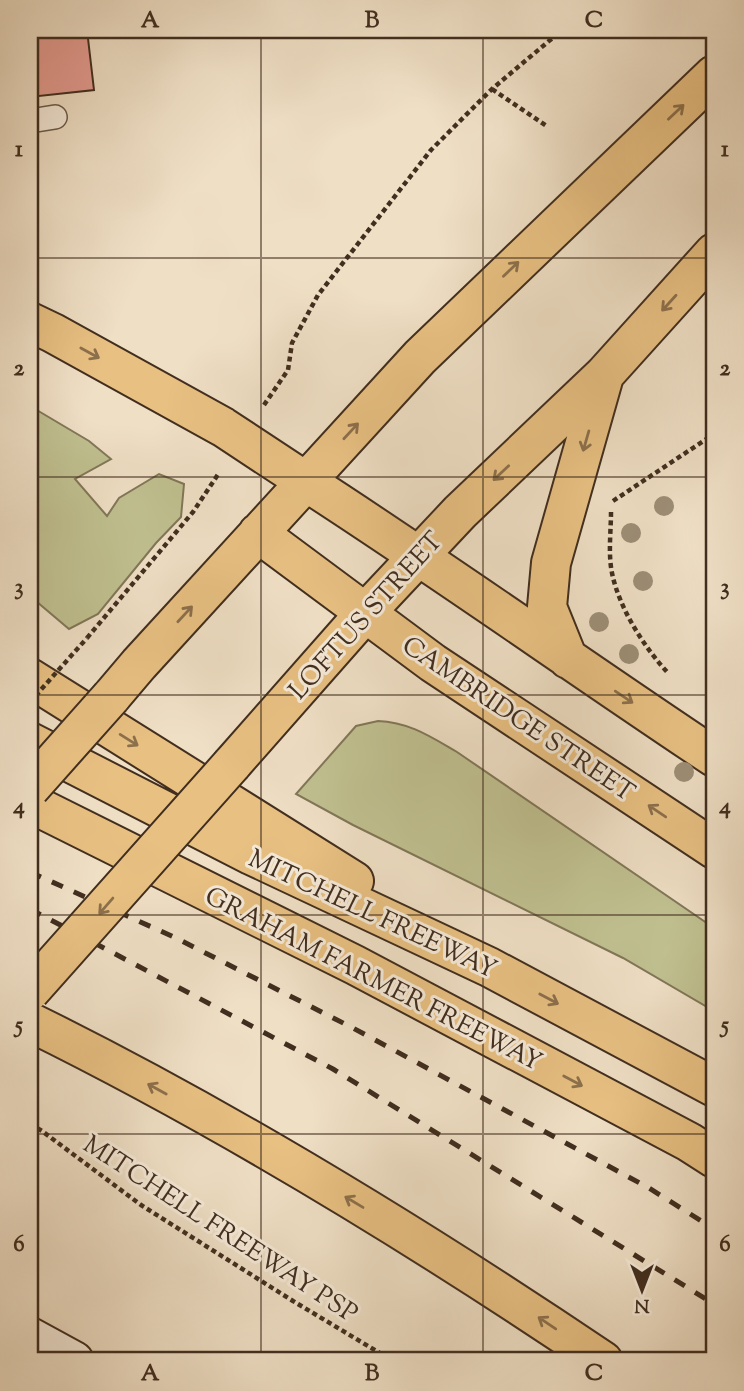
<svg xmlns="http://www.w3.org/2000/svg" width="744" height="1391" font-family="'Sorts Mill Goudy',serif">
<rect width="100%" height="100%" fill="#efdfc5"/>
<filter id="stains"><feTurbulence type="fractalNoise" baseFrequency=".00286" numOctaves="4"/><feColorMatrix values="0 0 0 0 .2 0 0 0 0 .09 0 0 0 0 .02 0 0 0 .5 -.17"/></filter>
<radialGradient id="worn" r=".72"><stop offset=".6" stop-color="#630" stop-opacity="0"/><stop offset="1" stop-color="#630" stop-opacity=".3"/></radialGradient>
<path fill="#c0c090" stroke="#807758" stroke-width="2" d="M30 406 89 441 111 459 75 479 107 516 119 498 159 474 184 484 181 517 156 543 98 614 69 629 30 596Z
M378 721C409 722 431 737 457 752L714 928V1011L623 958 353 825 296 794 356 726Z"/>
<path fill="#e49b90" stroke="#412e1f" stroke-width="2" d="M30 30H87L94 90 30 97Z"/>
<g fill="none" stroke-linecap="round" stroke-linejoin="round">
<defs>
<path id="lane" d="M30 121 55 117"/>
<path id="secondary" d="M30 1337 74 1361"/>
<path id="primary" d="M305 481C443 570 577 666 714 757
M258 533 433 663 714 849
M568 659 547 607 551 563 604 376
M111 697 139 664 420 357 714 75
M232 764 366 612 460 512 604 375 714 253"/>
<path id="highway" d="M30 322 53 333 223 427 305 481
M30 678 354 881
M30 742 251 855 489 967 714 1087
M30 803 355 965 689 1142 714 1158
M30 1022C229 1120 419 1237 603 1361"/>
</defs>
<use href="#lane" stroke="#6c5a48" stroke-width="26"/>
<use href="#secondary" stroke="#412e1f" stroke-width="42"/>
<use href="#primary" stroke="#412e1f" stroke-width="42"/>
<use href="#highway" stroke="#412e1f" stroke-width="42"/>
<path stroke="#412e1f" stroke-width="4.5" stroke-dasharray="5 3.5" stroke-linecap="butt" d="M492 89 548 127
M264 405 288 370 292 343 318 295 431 150 492 89 562 30
M613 501 714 434
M611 512C611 531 608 554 612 573 619 608 644 647 668 673
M87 638 193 512 219 473
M30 1124 42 1131 141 1205 293 1301 393 1361"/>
<use href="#lane" stroke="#f5ead9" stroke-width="23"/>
<use href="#secondary" stroke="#f5ead9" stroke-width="38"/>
<use href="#primary" stroke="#e8c082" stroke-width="38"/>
<use href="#highway" stroke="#e8c082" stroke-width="38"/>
<path stroke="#412e1f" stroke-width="5" stroke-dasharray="12 12" stroke-linecap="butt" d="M30 872 176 938 353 1028 649 1188 714 1229
M30 909 333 1069 714 1304"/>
<defs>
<path id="primary-bridge" d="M30 788 111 697
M30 991 232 764"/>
</defs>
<use href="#primary-bridge" stroke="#412e1f" stroke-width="42" stroke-linecap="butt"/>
<path stroke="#412e1f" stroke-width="4.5" stroke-dasharray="5 3.5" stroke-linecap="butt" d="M30 702 87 638"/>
<use href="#primary-bridge" stroke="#e8c082" stroke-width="38"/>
</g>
<g fill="#9d8e76">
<circle cx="664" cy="506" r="10"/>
<circle cx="631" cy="533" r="10"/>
<circle cx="643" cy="581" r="10"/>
<circle cx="599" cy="622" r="10"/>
<circle cx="629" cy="654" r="10"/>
<circle cx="684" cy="772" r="10"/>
</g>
<defs><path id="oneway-shaft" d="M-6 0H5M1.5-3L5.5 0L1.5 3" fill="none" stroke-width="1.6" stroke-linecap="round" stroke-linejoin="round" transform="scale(1.75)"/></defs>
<g stroke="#8c704c">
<use href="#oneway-shaft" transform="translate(676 112) rotate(-43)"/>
<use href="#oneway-shaft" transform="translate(511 269) rotate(-44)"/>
<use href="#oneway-shaft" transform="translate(669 303) rotate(132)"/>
<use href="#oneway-shaft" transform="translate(90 353) rotate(29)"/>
<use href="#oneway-shaft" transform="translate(351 431) rotate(-47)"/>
<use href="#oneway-shaft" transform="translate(586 441) rotate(106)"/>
<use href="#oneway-shaft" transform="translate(501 473) rotate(137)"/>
<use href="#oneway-shaft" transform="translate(185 614) rotate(-47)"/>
<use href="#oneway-shaft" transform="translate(624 697) rotate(34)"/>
<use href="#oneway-shaft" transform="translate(129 740) rotate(32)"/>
<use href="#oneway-shaft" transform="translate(657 811) rotate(-146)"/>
<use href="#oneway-shaft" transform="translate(106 906) rotate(131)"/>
<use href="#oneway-shaft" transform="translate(549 999) rotate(28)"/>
<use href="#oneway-shaft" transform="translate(573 1081) rotate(28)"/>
<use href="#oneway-shaft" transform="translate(157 1089) rotate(-151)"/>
<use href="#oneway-shaft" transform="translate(354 1202) rotate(-149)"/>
<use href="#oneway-shaft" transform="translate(547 1323) rotate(-146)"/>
</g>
<path fill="none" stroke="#412e1f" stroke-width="2" stroke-opacity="0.55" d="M261 30V1361M483 30V1361M30 258H714M30 477H714M30 695H714M30 915H714M30 1134H714"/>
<g text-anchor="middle" stroke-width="6" stroke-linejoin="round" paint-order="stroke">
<g font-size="26" fill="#412e1f" stroke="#f5ead9">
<text transform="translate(365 615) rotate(-48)" y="9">LOFTUS STREET</text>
<text transform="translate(519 718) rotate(34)" y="9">CAMBRIDGE STREET</text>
<text transform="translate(373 913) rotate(25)" y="9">MITCHELL FREEWAY</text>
<text transform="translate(374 978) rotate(27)" y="9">GRAHAM FARMER FREEWAY</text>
<text transform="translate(221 1228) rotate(33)" y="9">MITCHELL FREEWAY PSP</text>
</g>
</g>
<rect width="744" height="1391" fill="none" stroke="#efdfc5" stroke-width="77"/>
<g transform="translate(642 1290) rotate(180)" stroke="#f5ead9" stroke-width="5" paint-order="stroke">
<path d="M0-5L12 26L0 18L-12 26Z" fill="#412e1f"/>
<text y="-10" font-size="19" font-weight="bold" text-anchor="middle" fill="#412e1f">N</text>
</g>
<rect x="38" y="38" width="668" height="1314" fill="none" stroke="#412e1f" stroke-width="2.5"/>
<g font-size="23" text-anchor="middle" font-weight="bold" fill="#412e1f">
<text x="150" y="27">A</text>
<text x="372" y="27">B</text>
<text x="594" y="27">C</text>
<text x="19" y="156">1</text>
<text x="725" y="156">1</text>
<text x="19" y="375">2</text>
<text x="725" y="375">2</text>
<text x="19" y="594">3</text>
<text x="725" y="594">3</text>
<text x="19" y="813">4</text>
<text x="725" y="813">4</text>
<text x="19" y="1032">5</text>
<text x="725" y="1032">5</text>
<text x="19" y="1251">6</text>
<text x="725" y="1251">6</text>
<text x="150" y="1380">A</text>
<text x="372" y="1380">B</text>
<text x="594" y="1380">C</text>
</g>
<rect width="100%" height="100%" filter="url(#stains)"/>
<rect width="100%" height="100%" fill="url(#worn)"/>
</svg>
